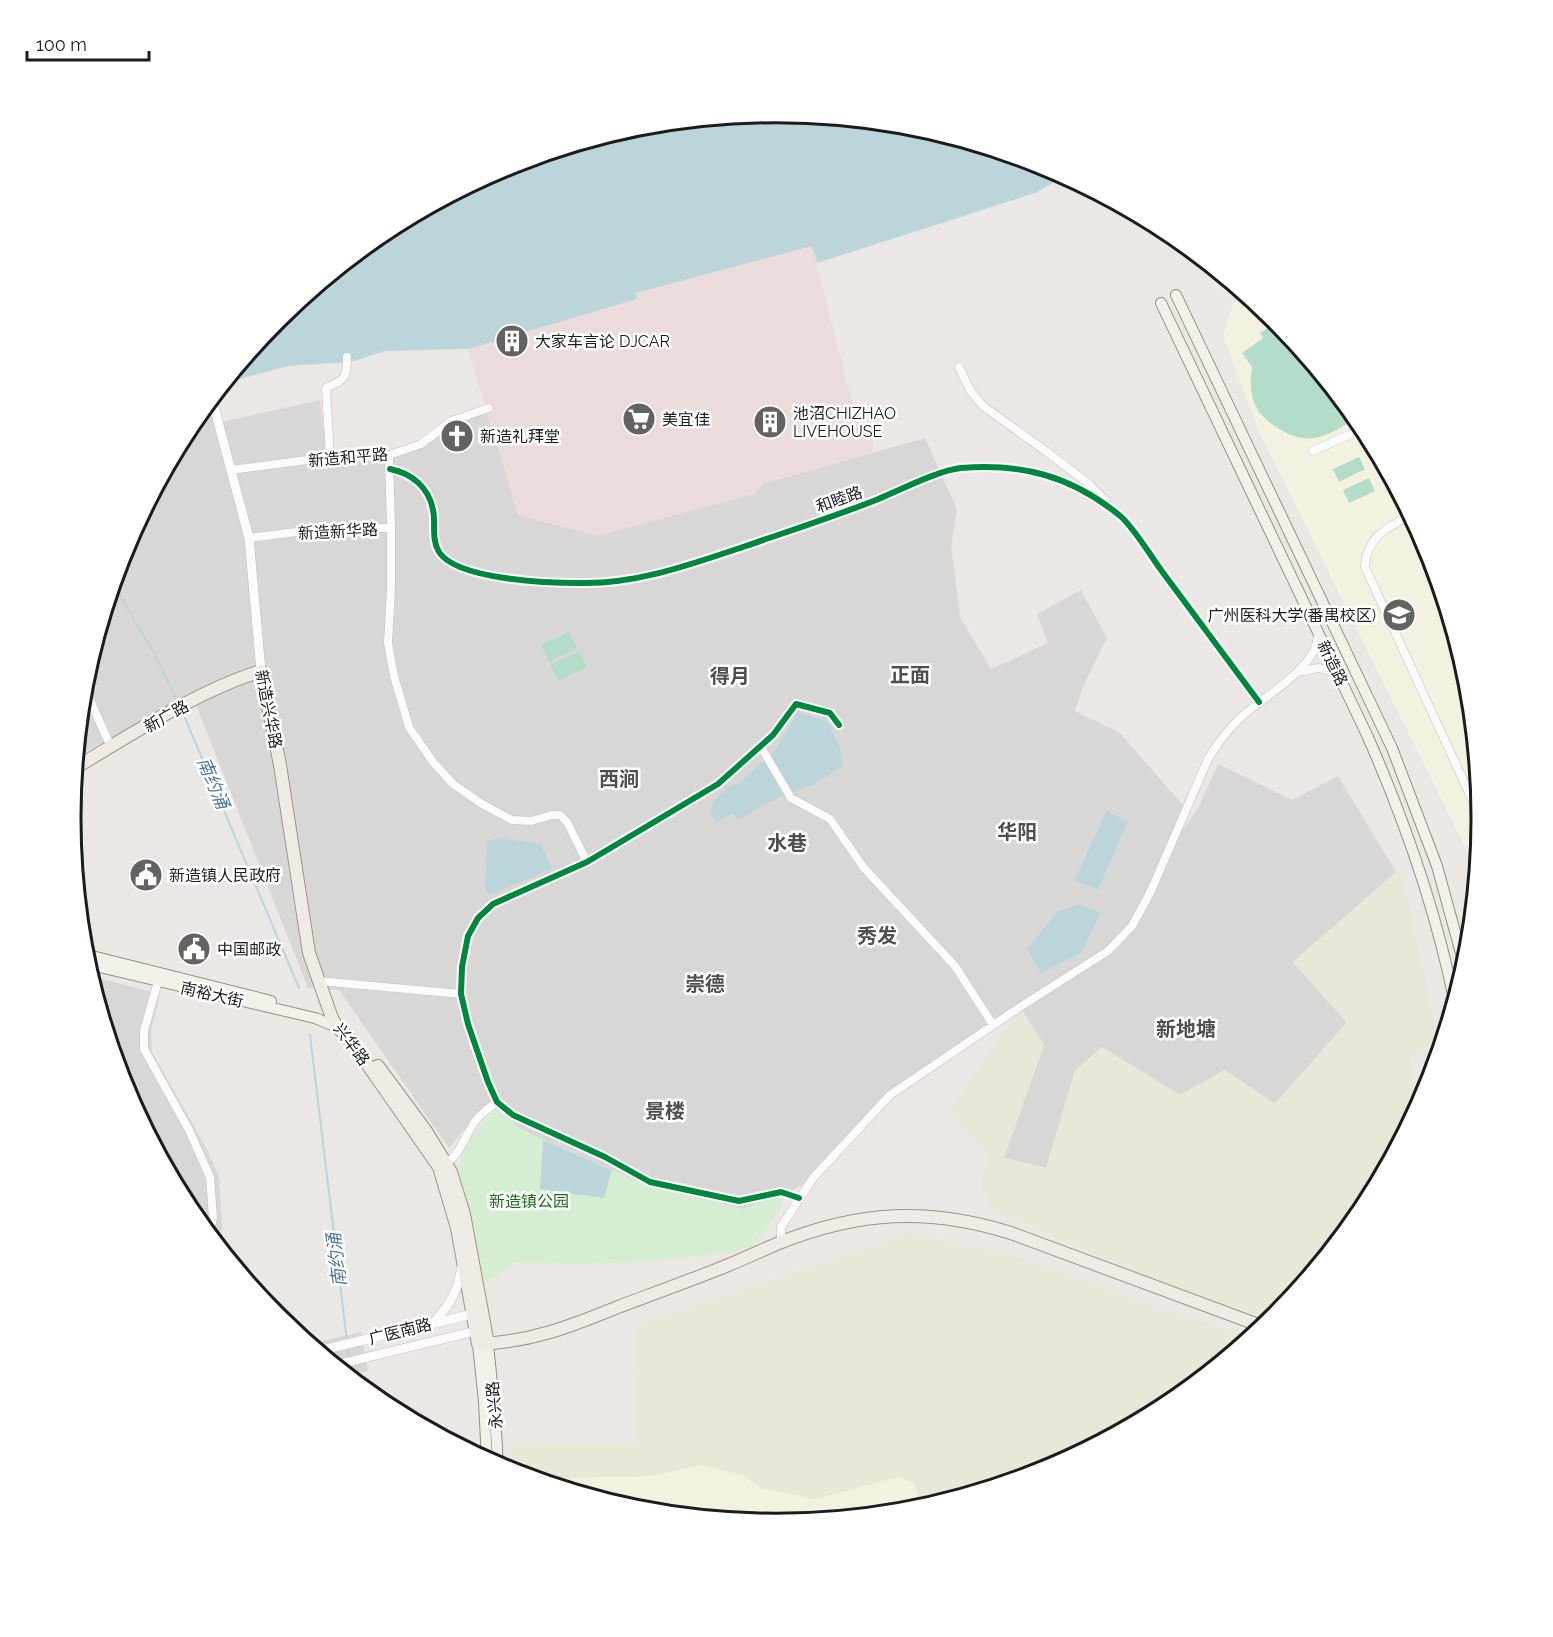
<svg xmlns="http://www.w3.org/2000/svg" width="1553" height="1637" font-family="Raleway,'Noto Sans SC',sans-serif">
<rect width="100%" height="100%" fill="#eae7e4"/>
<path fill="#d9d7d6" d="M320 400 328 463 392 457 452 423 486 411 596 536 753 494 762 484 925 438 957 509 951 545 960 617 991 669 1048 643 1037 614 1081 590 1107 638 1082 689 1075 711 1120 733 1187 810 1172 845 1198 808 1218 764 1292 800 1338 776 1396 872 1293 962 1347 1022 1275 1104 1225 1070 1180 1095 1102 1047 1075 1071 1046 1168 1003 1158 1044 1045 1020 1007 890 1095 813 1178 786 1194 743 1209 648 1186 522 1130 490 1102 476 1115 449 1148 339 990 308 988 191 692 77 757 84 680 124 548 190 426 201 412 216 409 221 422Z
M90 976 160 994 151 1031 152 1052 208 1151 219 1177 222 1224 219 1246 189 1210 124 1088Z"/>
<path fill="#ebdcdb" d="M812 246 851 399 872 435 873 453 762 484 754 494 596 536 518 515 468 349 637 299 636 293Z"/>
<path fill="#f3f1e0" d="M1245 294 1276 320 1364 427 1429 549 1469 681 1482 819 1477 872 1258 429 1223 336 1233 304Z
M701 1465 743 1475 761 1488 815 1499 897 1477 913 1482 924 1508 914 1511 776 1524 638 1511 553 1485 562 1478 651 1476Z"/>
<path fill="#e9e8d8" d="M1396 872 1403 877 1433 1015 1436 1037 1425 1049 1409 1058 1422 1101 1363 1211 1275 1318 1210 1302 990 1210 982 1185 987 1153 949 1112 1020 1007 1044 1045 1004 1158 1046 1168 1075 1071 1102 1047 1180 1095 1225 1070 1275 1104 1347 1023 1293 962Z
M910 1232 1027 1260 1167 1311 1253 1337 1168 1406 1046 1471 924 1508 913 1482 897 1477 815 1499 761 1488 743 1475 701 1465 651 1476 562 1478 553 1485 514 1473 512 1443 636 1445 635 1326Z"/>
<path fill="#d5eed2" d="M497 1109 522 1130 648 1186 743 1209 786 1194 781 1208 753 1246 736 1252 635 1262 579 1264 516 1262 482 1285 459 1174C459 1147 479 1126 497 1109Z"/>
<path fill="#b4ddc9" d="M1278 321 1357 419C1344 425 1329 436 1314 438 1294 442 1264 423 1255 405 1250 393 1250 380 1252 367L1242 353 1263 338 1260 333Z
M1359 457 1365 469 1339 482 1333 469Z
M1369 478 1375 491 1349 503 1343 490Z
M569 632 577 648 549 662 541 645Z
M579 651 587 667 558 681 550 665Z"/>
<path fill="#bbd5da" d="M777 113 915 126 1047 166 1065 176 1035 193 817 263 812 246 636 293 637 299 468 349 385 351 351 362 288 366 225 383 278 319 385 231 507 166 639 126Z
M798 712 828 722 839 745 843 766 813 785 777 798 738 820 733 813 716 823 710 811 714 800 728 787 739 783 774 752Z
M1106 811 1128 821 1098 890 1075 880Z
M499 838 541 844 552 869 489 895 485 890 487 841Z
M1079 904 1100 913 1081 953 1041 973 1027 950 1057 912Z
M543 1140 612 1170 604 1198 540 1189Z"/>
<path fill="#d7d6d5" d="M361 1332 368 1371 348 1376 310 1344Z"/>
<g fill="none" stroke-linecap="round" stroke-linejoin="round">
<path stroke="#bbd5da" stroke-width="2" d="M113 584 155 655 178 703
M182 711 299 988
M310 1035 347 1342
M347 1348 349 1360
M349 1366 351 1378"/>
<defs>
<path id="minor" d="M959 367 970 390 983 406 1047 452 1089 484 1106 501
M1313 451 1364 428
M330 457 326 388C345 379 347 379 347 357
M390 469C411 473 429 487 433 510 436 523 431 539 439 552 457 580 549 583 581 583 638 584 692 564 746 546 789 531 833 517 876 500 898 491 939 470 961 468 1022 463 1071 476 1119 515 1133 526 1150 555 1161 570 1194 614 1226 658 1259 702
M231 470 330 457 343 459 389 455 404 450 421 444 451 421 489 408
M1411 515C1388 527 1366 537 1365 567L1482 821
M391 528V589L388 643 394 676 409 727 433 762 453 784 482 804 512 820 531 821 552 815H560L567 822 587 862
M249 538 328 528H391L389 455
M1298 672 1319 668 1337 673
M84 687 111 747
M761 747 791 798 830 819 864 868 955 966 993 1025
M1475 868 1478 867
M158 981 144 1031V1049L189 1130 210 1177 213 1218 209 1235
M318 981 461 994
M443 1165C459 1158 465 1135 476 1120 482 1113 490 1107 497 1102
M799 1198 781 1192 739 1201 650 1182 605 1157 513 1115 497 1102 488 1082 468 1024 461 994 462 967 468 936 478 918 493 904 587 862 718 784 773 735 796 704 830 713 839 725
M781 1243V1227L813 1178 890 1095 1020 1007 1108 951 1132 926 1150 893 1208 759C1217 744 1227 731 1239 719 1262 697 1319 668 1318 633"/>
<path id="tertiary" d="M212 399 249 538 261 671
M434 1322C451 1304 458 1290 462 1266
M318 1351 477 1313
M335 1365 480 1330"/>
<path id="secondary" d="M1176 295 1392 748 1437 866 1465 968
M1161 303 1367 735C1405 821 1436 910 1455 1004
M84 954 271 1001
M87 964 315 1018 337 1027
M478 1344 484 1402 487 1461
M488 1344 495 1413 498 1466"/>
<path id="primary" d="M75 768C132 734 199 690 261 671L280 765 309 953 332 1018 337 1027 349 1038 439 1167 457 1228 478 1344C531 1342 569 1327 618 1307 650 1295 683 1283 716 1270 737 1262 758 1252 779 1243 859 1211 928 1207 1011 1233L1264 1327
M378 1066 426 1131 451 1172 464 1214 488 1344"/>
</defs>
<use href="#minor" stroke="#c0bebd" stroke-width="9"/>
<use href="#tertiary" stroke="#c0bebd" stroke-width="10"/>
<use href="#secondary" stroke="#91917f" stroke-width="12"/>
<use href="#primary" stroke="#9d9384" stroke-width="14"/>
<use href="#minor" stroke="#fcfbfb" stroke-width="8"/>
<use href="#tertiary" stroke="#fcfbfb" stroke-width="9"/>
<use href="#secondary" stroke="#f2f1e9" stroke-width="10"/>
<use href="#primary" stroke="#eeeae4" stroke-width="12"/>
<defs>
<path id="cycleway" d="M390 469C411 473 429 487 433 510 436 523 431 539 439 552 457 580 549 583 581 583 638 584 692 564 746 546 789 531 833 517 876 500 898 491 939 470 961 468 1022 463 1071 476 1119 515 1133 526 1150 555 1161 570 1194 614 1226 658 1259 702
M799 1198 781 1192 739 1201 650 1182 605 1157 513 1115 497 1102 488 1082 468 1024 461 994 462 967 468 936 478 918 493 904 587 862 718 784 773 735 796 704 830 713 839 725"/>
</defs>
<use href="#cycleway" stroke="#fff" stroke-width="10"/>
<use href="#cycleway" stroke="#00873e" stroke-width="6"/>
</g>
<defs>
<symbol id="building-disc" viewBox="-11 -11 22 22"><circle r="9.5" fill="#646362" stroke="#fff"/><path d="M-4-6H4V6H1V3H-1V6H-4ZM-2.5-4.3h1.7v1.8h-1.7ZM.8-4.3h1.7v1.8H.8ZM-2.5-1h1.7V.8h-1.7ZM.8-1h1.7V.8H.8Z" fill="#fff"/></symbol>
<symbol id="supermarket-disc" viewBox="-11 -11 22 22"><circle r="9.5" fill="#646362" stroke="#fff"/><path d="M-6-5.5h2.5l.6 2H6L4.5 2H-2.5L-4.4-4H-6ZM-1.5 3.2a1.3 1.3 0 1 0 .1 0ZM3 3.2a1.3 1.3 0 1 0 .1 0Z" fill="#fff"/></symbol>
<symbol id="church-disc" viewBox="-11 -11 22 22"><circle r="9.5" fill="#646362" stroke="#fff"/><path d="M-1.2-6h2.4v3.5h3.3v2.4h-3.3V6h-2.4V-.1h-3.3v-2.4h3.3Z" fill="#fff"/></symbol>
<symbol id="university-disc" viewBox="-11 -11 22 22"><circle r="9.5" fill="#646362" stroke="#fff"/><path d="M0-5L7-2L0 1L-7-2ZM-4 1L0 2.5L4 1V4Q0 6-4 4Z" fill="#fff"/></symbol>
<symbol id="civic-disc" viewBox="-11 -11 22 22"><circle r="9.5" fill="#646362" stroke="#fff"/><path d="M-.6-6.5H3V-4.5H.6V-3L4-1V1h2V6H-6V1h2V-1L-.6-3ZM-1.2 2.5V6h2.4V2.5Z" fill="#fff"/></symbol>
</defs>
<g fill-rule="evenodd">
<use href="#building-disc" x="493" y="322" width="38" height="38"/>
<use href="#supermarket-disc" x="620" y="400" width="38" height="38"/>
<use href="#building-disc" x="751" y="403" width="38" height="38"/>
<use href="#church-disc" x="438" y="417" width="38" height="38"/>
<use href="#university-disc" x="1380" y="596" width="38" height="38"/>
<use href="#civic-disc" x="127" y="856" width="38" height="38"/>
<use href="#civic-disc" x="175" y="930" width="38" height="38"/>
</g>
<g text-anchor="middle" stroke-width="5" stroke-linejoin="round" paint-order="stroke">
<g font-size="16" fill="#1c1c1c" stroke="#fff" text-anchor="start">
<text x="535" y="347">大家车言论 DJCAR</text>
<text x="793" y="419">池沼CHIZHAO<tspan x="793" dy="18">LIVEHOUSE</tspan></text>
<text x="662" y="425">美宜佳</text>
<text x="480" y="442">新造礼拜堂</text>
<text x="1376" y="621" text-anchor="end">广州医科大学(番禺校区)</text>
<text x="169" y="881">新造镇人民政府</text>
<text x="217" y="955">中国邮政</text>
</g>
<g font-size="16" fill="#1c1c1c" stroke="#fff">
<text transform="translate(348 457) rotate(-5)" y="6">新造和平路</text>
<text transform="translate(839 499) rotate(-20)" y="6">和睦路</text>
<text transform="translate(338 531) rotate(-3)" y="6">新造新华路</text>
<text transform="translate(1333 663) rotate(64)" y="6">新造路</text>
<text transform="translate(269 709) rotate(79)" y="6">新造兴华路</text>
<text transform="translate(166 716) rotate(-29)" y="6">新广路</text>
<text transform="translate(212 994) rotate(13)" y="6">南裕大街</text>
<text transform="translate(352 1044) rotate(53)" y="6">兴华路</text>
<text transform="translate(400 1331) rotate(-14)" y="6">广医南路</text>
<text transform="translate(494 1405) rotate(-95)" y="6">永兴路</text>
</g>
<g font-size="16" fill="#166d19" stroke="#fff">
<text x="529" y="1207">新造镇公园</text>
</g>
<g font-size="18" font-style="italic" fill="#50789a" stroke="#fff">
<text transform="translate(213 783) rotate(67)" y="6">南约涌</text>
<text transform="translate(337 1260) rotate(-97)" y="6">南约涌</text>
</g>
<g font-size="20" font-weight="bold" fill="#4f4f4f" stroke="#fff">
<text x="910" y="682">正面</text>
<text x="730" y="683">得月</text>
<text x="619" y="786">西涧</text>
<text x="1017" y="839">华阳</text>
<text x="787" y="850">水巷</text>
<text x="877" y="943">秀发</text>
<text x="705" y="991">崇德</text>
<text x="1186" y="1036">新地塘</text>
<text x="665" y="1118">景楼</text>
</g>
</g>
<path d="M0 0H1553V1637H0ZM81 818a695 695 0 1 1 1390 0a695 695 0 1 1-1390 0Z" fill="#fff" fill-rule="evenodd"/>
<path fill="none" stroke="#1c1c1c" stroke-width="3" d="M81 818a695 695 0 1 1 1390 0a695 695 0 1 1-1390 0Z"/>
<path d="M27 51v9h122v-9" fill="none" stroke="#1c1c1c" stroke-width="3"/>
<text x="36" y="51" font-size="18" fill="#1c1c1c" stroke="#ffffff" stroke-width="4.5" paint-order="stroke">100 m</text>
</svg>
